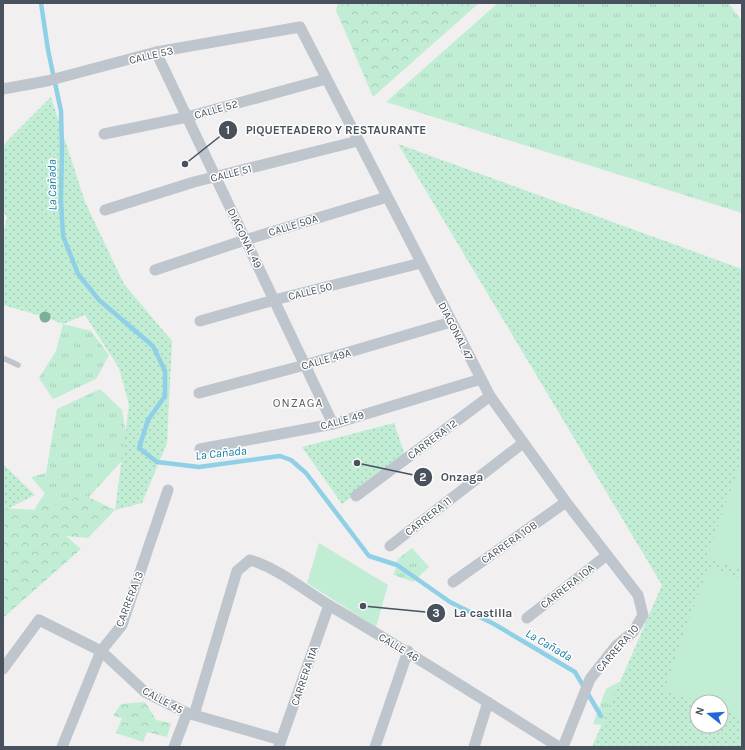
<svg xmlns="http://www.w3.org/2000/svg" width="745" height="750" font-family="Karla,sans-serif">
<defs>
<pattern id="grass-tufts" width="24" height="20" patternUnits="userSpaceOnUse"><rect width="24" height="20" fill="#c0edd4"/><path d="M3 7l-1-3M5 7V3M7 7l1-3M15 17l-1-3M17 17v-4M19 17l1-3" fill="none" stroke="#a6cdb8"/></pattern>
<pattern id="forest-crowns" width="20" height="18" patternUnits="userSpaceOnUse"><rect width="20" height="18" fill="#c0edd4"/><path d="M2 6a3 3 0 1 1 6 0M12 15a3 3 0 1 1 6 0" fill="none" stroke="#a6cdb8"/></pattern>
<pattern id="park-dots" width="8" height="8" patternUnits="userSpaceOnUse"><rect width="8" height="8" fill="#c0edd4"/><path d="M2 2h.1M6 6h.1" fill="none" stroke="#a6cdb8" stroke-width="1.8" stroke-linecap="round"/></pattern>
</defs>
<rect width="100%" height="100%" fill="#f1efef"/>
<path fill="url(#grass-tufts)" d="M498 3H728L742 21V213L386 102Z
M63 324 91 331 109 355 96 379 53 399 39 378 56 351Z
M100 389 122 410 129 453 68 520 31 477 46 473 57 409Z
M412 548 429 567 413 582 394 575 398 559Z
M640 671 652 730 593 724 606 689Z"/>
<path fill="url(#forest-crowns)" d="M338 3H479L373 97 336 10Z
M45 493 60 510 80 493 115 510 88 538 66 536 81 549 3 618V508L34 510Z
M145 702 156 720 171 723 167 737 147 732 143 742 116 733 122 718 113 716 121 704Z"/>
<path fill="url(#park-dots)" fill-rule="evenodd" d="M51 97 85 202 124 284 172 341 167 443 142 503 115 510 129 405 119 368 85 315 63 324 45 317 3 305V235L7 217 3 211V147L8 140Z
M398 144 742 269V747H592L662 585ZM697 702H721V726H697Z
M394 423 406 458 342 504 302 447Z
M3 464 35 495 3 511Z"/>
<path fill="#c0edd4" d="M742 457V570L707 558Z
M319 543 388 585 376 627 307 583Z
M708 567 742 579V717L721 710V702H700L664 690Z"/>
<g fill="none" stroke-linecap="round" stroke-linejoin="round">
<path stroke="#8fd0e7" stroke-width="4.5" d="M41 3 48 50 61 111 62 149 61 200 63 236 78 274 99 300 153 346 165 371V396L148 420 139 448 157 462 199 467 280 456 291 460 306 473 369 556 397 565 450 602 494 624 575 672 601 716"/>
<path stroke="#bec5cd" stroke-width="5.5" d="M3 358 18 365"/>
<path stroke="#bec5cd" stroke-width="11" d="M156 52 333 424
M3 89 47 81 156 52 300 27 490 396 566 502 638 595 643 615 633 632 616 646 590 679 563 747
M104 134 187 117 326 79
M105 210 194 182 358 141
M155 270 242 241 387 197
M200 321 274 300 421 263
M199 393 305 365 451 322
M200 449 333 424 481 379
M356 496 490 396
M390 546 523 443
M453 582 566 502
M527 618 607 555
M3 669 39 620 101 651 145 692 187 713 281 740
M194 715 237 571 250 560C280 569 305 591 332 607 409 652 484 700 559 747
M279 746 329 605
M62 747 101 651 122 625 168 490
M174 747 187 713
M375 747 408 651
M474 747 488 702"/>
</g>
<circle fill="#7caf98" cx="45" cy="317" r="5.5"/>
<g text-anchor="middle" stroke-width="3" stroke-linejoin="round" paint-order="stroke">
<g font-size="11" fill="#48515c" stroke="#fff">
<text transform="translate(151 55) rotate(-13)" y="4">CALLE 53</text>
<text transform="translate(216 109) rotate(-16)" y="4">CALLE 52</text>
<text transform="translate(231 173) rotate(-14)" y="4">CALLE 51</text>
<text transform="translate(293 225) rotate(-17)" y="4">CALLE 50A</text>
<text transform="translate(245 238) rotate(64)" y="4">DIAGONAL 49</text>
<text transform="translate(310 291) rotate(-14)" y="4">CALLE 50</text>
<text transform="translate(456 331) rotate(63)" y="4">DIAGONAL 47</text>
<text transform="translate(326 359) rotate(-16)" y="4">CALLE 49A</text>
<text transform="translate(342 420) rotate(-15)" y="4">CALLE 49</text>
<text transform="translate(432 439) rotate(-37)" y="4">CARRERA 12</text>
<text transform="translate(428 516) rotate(-38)" y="4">CARRERA 11</text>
<text transform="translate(509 542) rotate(-35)" y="4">CARRERA 10B</text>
<text transform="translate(567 586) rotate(-38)" y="4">CARRERA 10A</text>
<text transform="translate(129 599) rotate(-69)" y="4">CARRERA 13</text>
<text transform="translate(399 647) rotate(31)" y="4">CALLE 46</text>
<text transform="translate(617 648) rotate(-49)" y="4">CARRERA 10</text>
<text transform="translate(304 676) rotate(-71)" y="4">CARRERA 11A</text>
<text transform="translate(163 700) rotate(28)" y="4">CALLE 45</text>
</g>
<g font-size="12" font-style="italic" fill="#147ca3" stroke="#fff">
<text transform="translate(52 185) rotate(-91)" y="4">La Cañada</text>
<text transform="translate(221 453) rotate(-6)" y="4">La Cañada</text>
<text transform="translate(549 645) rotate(30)" y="4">La Cañada</text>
</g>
<g font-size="12" letter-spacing="1" fill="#5c5f64" stroke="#fff">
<text x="298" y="407">ONZAGA</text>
</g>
</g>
<path fill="none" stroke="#48515c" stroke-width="1.5" d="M185 164L228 130M357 463L423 477M363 606L436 613"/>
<g fill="#48515c" stroke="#fff" stroke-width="1.5">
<circle cx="185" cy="164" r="4"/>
<circle cx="357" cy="463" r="4"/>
<circle cx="363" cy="606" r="4"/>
<circle cx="228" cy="130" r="10"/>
<circle cx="423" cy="477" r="10"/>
<circle cx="436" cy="613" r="10"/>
</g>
<g font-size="12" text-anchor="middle" font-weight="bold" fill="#fff">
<text x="228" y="134">1</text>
<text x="423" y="481">2</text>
<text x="436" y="617">3</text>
</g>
<g font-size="12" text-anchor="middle" font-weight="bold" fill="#48515c" stroke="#fff" stroke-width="3" stroke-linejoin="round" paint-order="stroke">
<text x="336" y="134">PIQUETEADERO Y RESTAURANTE</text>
<text x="462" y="481">Onzaga</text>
<text x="483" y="617">La castilla</text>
</g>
<rect width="745" height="750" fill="none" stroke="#48515c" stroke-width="8"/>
<g transform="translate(709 714) rotate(287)"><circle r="19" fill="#ffffff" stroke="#b6b9be"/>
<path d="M0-3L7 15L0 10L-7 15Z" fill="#2267d8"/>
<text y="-6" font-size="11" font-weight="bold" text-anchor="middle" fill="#48515c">N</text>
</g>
</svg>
